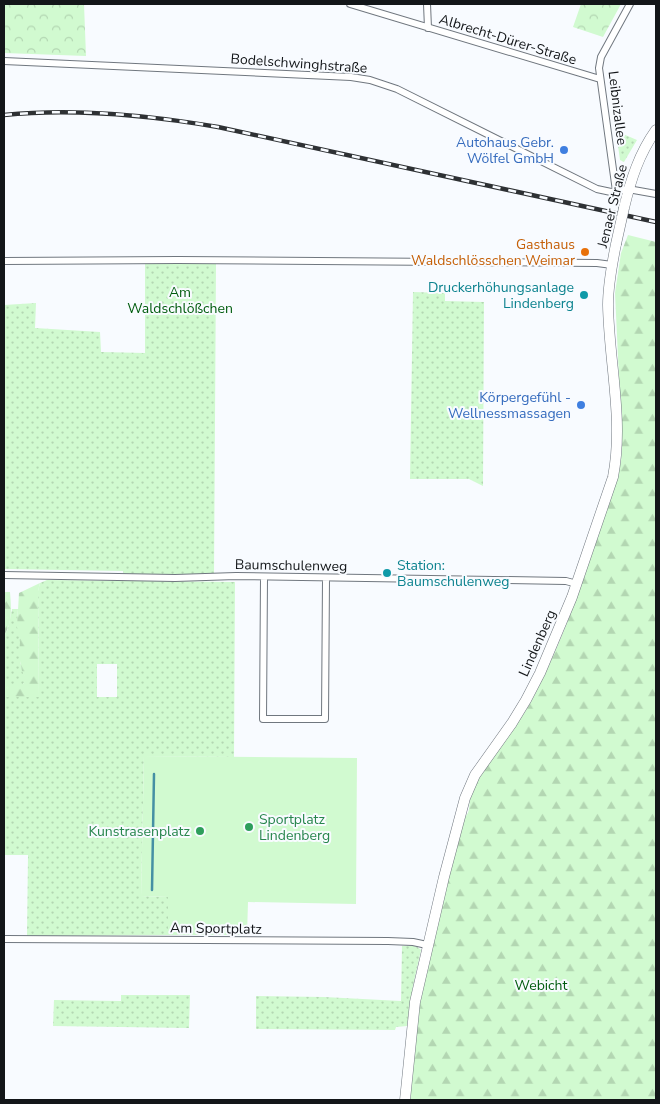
<svg xmlns="http://www.w3.org/2000/svg" width="660" height="1104" font-family="'Nunito Sans',sans-serif">
<defs>
<pattern id="grass-dots" width="8" height="8" patternUnits="userSpaceOnUse" patternTransform="scale(1.25)"><rect width="8" height="8" fill="#d1fad0"/><path d="M2 2h.1M6 6h.1" fill="none" stroke="#b3d6b2" stroke-width="1.8" stroke-linecap="round"/></pattern>
<pattern id="forest-firs" width="22" height="20" patternUnits="userSpaceOnUse" patternTransform="scale(1.25)"><rect width="22" height="20" fill="#d1fad0"/><path d="M5 1l3.5 6h-7zM16 11l3.5 6h-7z" fill="#b3d6b2"/></pattern>
<pattern id="park-crowns" width="20" height="18" patternUnits="userSpaceOnUse" patternTransform="scale(1.25)"><rect width="20" height="18" fill="#d1fad0"/><path d="M2 6a3 3 0 1 1 6 0M12 15a3 3 0 1 1 6 0" fill="none" stroke="#b3d6b2"/></pattern>
</defs>
<rect width="100%" height="100%" fill="#f8fbff"/>
<path fill="url(#grass-dots)" fill-rule="evenodd" d="M616 131 637 140 624 162 620 160Z
M145 264H216L214 576 124 575 123 571 4 569V305L36 303 35 328 100 332 101 352 145 353Z
M413 292 445 293V301L484 302 483 486 469 479H410Z
M47 580 235 582 234 757 144 756 141 896 169 897 168 935 27 936 28 855H4V697L39 696 38 591 40 583ZM97 664H117V697H97Z
M12 609H18C17 620 19 630 20 641 21 656 17 664 27 679L23 684H4V635L8 629Z
M402 946C409 946 416 944 421 950L413 986 407 1026 396 1027 395 1030 256 1029V996L324 997 401 1001Z
M121 995H190L189 1028 53 1026 54 1000 121 1001Z"/>
<path fill="url(#forest-firs)" d="M628 235 656 242V1100H410L420 999 456 848 465 817C470 812 469 806 470 799 471 790 478 779 483 772 498 747 518 726 532 700 569 630 592 554 617 479L621 461 622 443 615 293 621 253Z
M40 583 38 591 39 697H4V684H23L26 679 22 671 19 656 20 642 17 627 19 593Z
M4 592H10C11 606 13 623 4 635Z"/>
<path fill="url(#park-crowns)" d="M4 4H84L86 56 4 53Z
M581 4H621L603 37 573 27Z"/>
<path fill="#d1fad0" d="M144 756 357 758 356 904 248 902 247 935H168V897L141 896Z"/>
<g fill="none" stroke-linecap="round" stroke-linejoin="round">
<path stroke="#4590a4" stroke-width="2.5" d="M152 890 154 774"/>
<defs>
<path id="street" d="M350 4 600 79
M427 4 428 28
M4 61 351 77 370 80 397 89 597 189 611 192 628 189 656 194
M616 191 599 68 601 57 630 4
M4 261 178 260 597 263 612 265
M4 575 175 578 236 576 566 581 577 584
M264 577 263 719H325L326 578
M4 939 388 941 413 942 427 945"/>
<path id="primary" d="M624 208C631 179 639 154 656 130
M405 1100 415 1002 444 877 465 798 475 775 512 723 526 700 540 673 572 597 613 477C624 420 609 363 608 305 608 285 612 264 616 244"/>
</defs>
<use href="#street" stroke="#70777f" stroke-width="8"/>
<use href="#primary" stroke="#70777f" stroke-width="11"/>
<use href="#street" stroke="#fff" stroke-width="6"/>
<use href="#primary" stroke="#fff" stroke-width="10"/>
<defs>
<path id="rail" d="M4 115C76 108 147 115 218 127L656 222"/>
</defs>
<use href="#rail" stroke="#2e3134" stroke-width="4.5"/>
<use href="#rail" stroke="#f8fbff" stroke-width="2.5" stroke-dasharray="8" stroke-linecap="butt"/>
<defs>
<path id="primary-bridge" d="M616 244 624 208"/>
</defs>
<use href="#primary-bridge" stroke="#70777f" stroke-width="11" stroke-linecap="butt"/>
<use href="#primary-bridge" stroke="#fff" stroke-width="10"/>
</g>
<g fill="#3f7fe0" stroke="#f8fbff" stroke-width="2">
<circle cx="564" cy="150" r="5"/>
<circle cx="581" cy="405" r="5"/>
</g>
<circle fill="#e8710a" stroke="#f8fbff" stroke-width="2" cx="585" cy="252" r="5"/>
<g fill="#0f9aa8" stroke="#f8fbff" stroke-width="2">
<circle cx="584" cy="295" r="5"/>
<circle cx="387" cy="573" r="5"/>
</g>
<g fill="#2e9e5b" stroke="#f8fbff" stroke-width="2">
<circle cx="249" cy="827" r="5"/>
<circle cx="200" cy="831" r="5"/>
</g>
<g text-anchor="middle" stroke-width="4" stroke-linejoin="round" paint-order="stroke">
<g font-size="14" fill="#131619" stroke="#f8fbff">
<text transform="translate(508 39) rotate(17)" y="5">Albrecht-Dürer-Straße</text>
<text transform="translate(299 63) rotate(4)" y="5">Bodelschwinghstraße</text>
<text transform="translate(618 108) rotate(83)" y="5">Leibnizallee</text>
<text transform="translate(612 206) rotate(-76)" y="5">Jenaer Straße</text>
<text transform="translate(291 565) rotate(1)" y="5">Baumschulenweg</text>
<text transform="translate(537 643) rotate(-66)" y="5">Lindenberg</text>
<text transform="translate(216 928) rotate(1)" y="5">Am Sportplatz</text>
</g>
<g font-size="14" fill="#366cbe" stroke="#f8fbff" text-anchor="end">
<text x="554" y="147">Autohaus Gebr.<tspan x="554" dy="16">Wölfel GmbH</tspan></text>
<text x="571" y="402">Körpergefühl -<tspan x="571" dy="16">Wellnessmassagen</tspan></text>
</g>
<g font-size="14" fill="#c56008" stroke="#f8fbff" text-anchor="end">
<text x="575" y="249">Gasthaus<tspan x="575" dy="16">Waldschlösschen Weimar</tspan></text>
</g>
<g font-size="14" fill="#0d838f" stroke="#f8fbff" text-anchor="end">
<text x="574" y="292">Druckerhöhungsanlage<tspan x="574" dy="16">Lindenberg</tspan></text>
<text x="397" y="570" text-anchor="start">Station:<tspan x="397" dy="16">Baumschulenweg</tspan></text>
</g>
<g font-size="14" fill="#005c0e" stroke="#f8fbff">
<text x="180" y="297">Am<tspan x="180" dy="16">Waldschlößchen</tspan></text>
<text x="541" y="990">Webicht</text>
</g>
<g font-size="14" fill="#27864d" stroke="#f8fbff" text-anchor="start">
<text x="259" y="824">Sportplatz<tspan x="259" dy="16">Lindenberg</tspan></text>
<text x="190" y="836" text-anchor="end">Kunstrasenplatz</text>
</g>
</g>
<rect width="660" height="1104" fill="none" stroke="#131619" stroke-width="10"/>
</svg>
